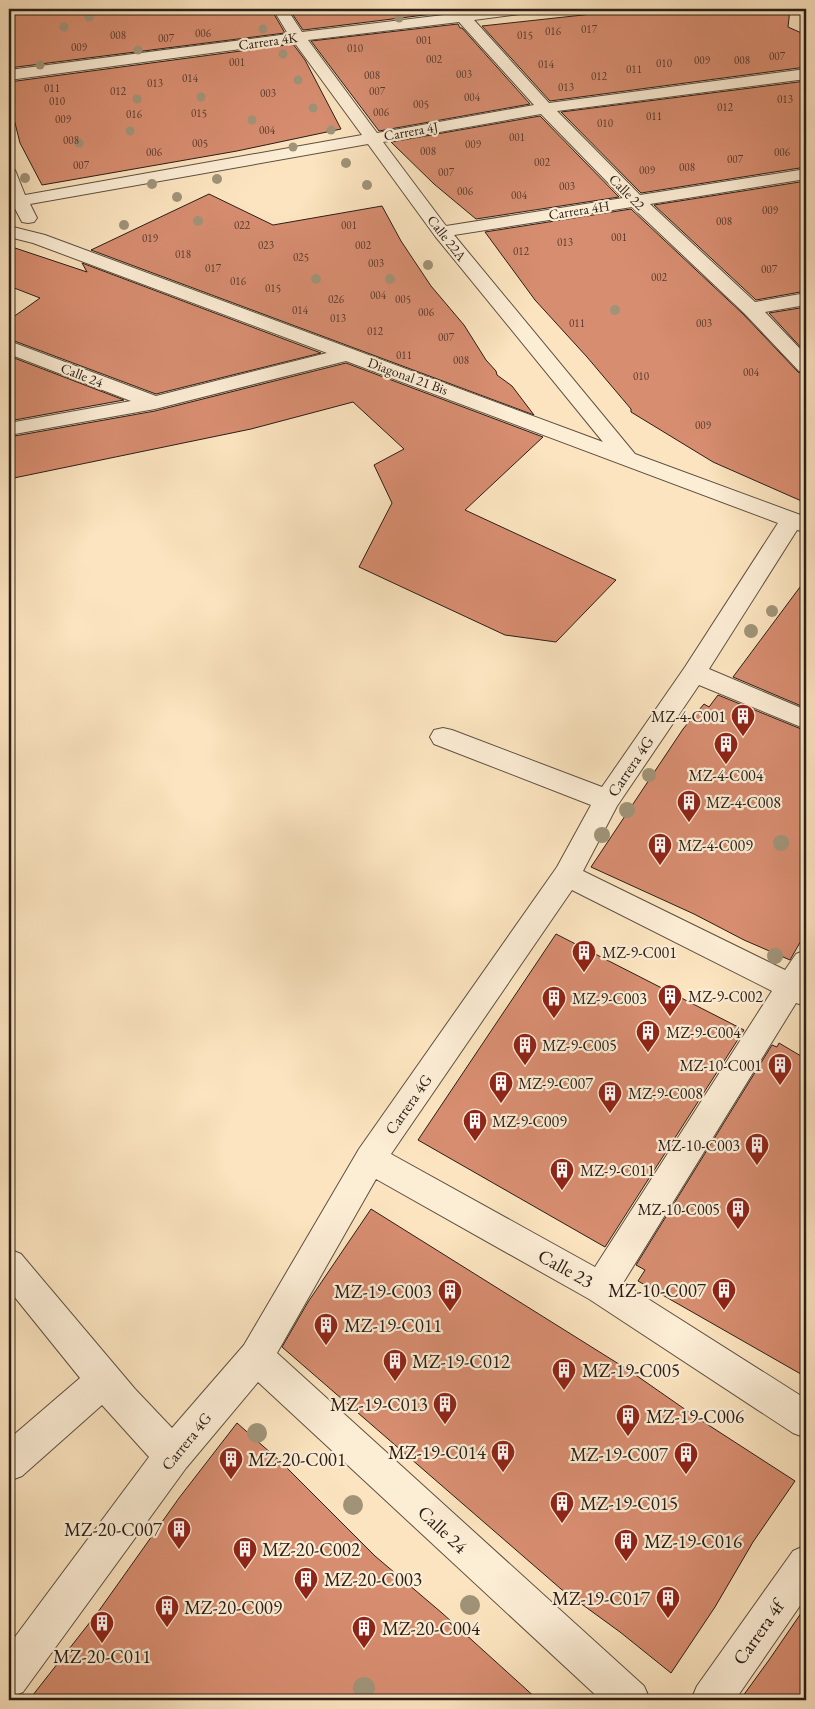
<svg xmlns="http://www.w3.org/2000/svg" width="815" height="1709" font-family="'EB Garamond',serif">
<rect width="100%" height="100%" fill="#fbe4bf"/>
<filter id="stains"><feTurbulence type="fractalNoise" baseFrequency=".004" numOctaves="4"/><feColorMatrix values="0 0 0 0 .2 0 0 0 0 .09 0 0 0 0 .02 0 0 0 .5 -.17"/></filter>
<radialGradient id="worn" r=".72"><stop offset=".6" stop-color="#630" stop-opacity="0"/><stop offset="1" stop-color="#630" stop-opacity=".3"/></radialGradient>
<path fill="#d78d70" stroke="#2a1e17" d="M9 9H271L285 33 9 68Z
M289 9H447L449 12 303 30Z
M638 9H790L788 27 806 35V67L550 101 482 26Z
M458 24 460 28H462L530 104 379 131 311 41Z
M293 44 305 60 341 129 237 151 42 185 20 143 9 99V82Z
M806 81V167L641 193 561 112Z
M540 116 619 197 476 219 434 184 391 142Z
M806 181V291L756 300 654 205Z
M209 194 273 225 382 206 401 241 431 286 464 325 486 360 496 371 497 375 512 386 534 415 91 250Z
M631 209 743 314 798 372 806 375V503L713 462 631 412V409L587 357 535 300 485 232Z
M9 246 87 272 82 263 321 353 156 394 9 339V320L40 298 9 286Z
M806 307V353L769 313Z
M9 356 124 400 9 421Z
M346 363 543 437 465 510 616 580 556 642 505 635 359 567 392 503 374 465 404 449 353 402 251 429 9 479V437L155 411Z
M806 579V708L733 677Z
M718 695 806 731V932L790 960 744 940 694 914 591 867 683 729 704 704 709 707Z
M556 934 744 1030 605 1247 418 1140Z
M779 1043 806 1059V1377L638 1281 645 1270 636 1265 772 1045 777 1047Z
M371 1209 630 1371 696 1417 795 1481 753 1542 715 1607 671 1673 620 1632 561 1589 282 1347 308 1302Z
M237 1423 281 1462 375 1556 442 1613 538 1700H29L98 1612 179 1498Z
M806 1606V1700H740L769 1660Z"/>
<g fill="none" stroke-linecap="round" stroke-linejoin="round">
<defs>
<path id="street" d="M273 9H287L302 32 452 14 449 9H464L467 12 493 9H535L533 12 528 13 474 20 549 103 806 69V79L557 111 640 195 806 169V179L650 204 755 302 806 293V305L765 312 806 355V373L799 371 744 313 632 207 454 235 635 454 806 517V532L797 530 709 669 806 710V729L699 685 617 806 583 871 785 970 796 954 806 950V1006L796 1003 623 1283 806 1399V1438L793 1433 589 1299 376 1179 277 1353 644 1686 650 1700H601L258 1382 186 1468 23 1692 9 1698V1645L149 1457 102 1405 22 1476 9 1481V1439L80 1378 9 1290V1249L21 1254 135 1389 172 1428 244 1345 359 1149 557 867 591 805 434 744 430 737 434 730 443 728 452 730 602 787 685 667 778 523 346 361 155 409 9 435V423L131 401 9 354V341L156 396 327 353 33 243 9 237V226L45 235 603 442 435 236 368 144 30 204 37 218 34 222 28 223 22 222 9 197V169L15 170 25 195 362 135 294 42 9 80V70L288 34ZM459 22 534 105 377 133 308 40ZM541 114 623 198 446 226 383 142ZM572 890 772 991 595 1267 391 1154Z
M806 1545V1597L735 1700H691L697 1686 793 1551Z"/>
</defs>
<use href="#street" stroke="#5e5041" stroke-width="2"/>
<use href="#street" fill="#fcedd5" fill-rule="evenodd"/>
</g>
<g fill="#a09378">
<circle cx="89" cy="17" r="4.5"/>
<circle cx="399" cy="18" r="4.5"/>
<circle cx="64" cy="27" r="4.5"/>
<circle cx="263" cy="29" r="4.5"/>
<circle cx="138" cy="50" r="4.5"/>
<circle cx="283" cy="54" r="4.5"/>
<circle cx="40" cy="65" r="4.5"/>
<circle cx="298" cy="80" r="4.5"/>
<circle cx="201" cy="97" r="4.5"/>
<circle cx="137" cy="99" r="4.5"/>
<circle cx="313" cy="108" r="4.5"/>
<circle cx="252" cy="120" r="4.5"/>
<circle cx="331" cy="130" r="4.5"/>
<circle cx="130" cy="131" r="4.5"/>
<circle cx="79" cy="143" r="4.5"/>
<circle cx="293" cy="147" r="4.5"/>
<circle cx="346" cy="163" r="5"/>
<circle cx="25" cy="178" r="5"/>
<circle cx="217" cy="179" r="5"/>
<circle cx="152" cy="184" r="5"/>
<circle cx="367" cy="185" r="5"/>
<circle cx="177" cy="197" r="5"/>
<circle cx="198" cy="221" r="5"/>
<circle cx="124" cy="225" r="5"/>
<circle cx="428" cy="265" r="5"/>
<circle cx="316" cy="279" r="5"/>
<circle cx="390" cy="279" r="5"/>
<circle cx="615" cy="310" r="5"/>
<circle cx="772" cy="611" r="6"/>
<circle cx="751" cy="631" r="7"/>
<circle cx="649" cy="775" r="7"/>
<circle cx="627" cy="810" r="8"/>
<circle cx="602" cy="835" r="8"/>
<circle cx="781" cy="843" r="8"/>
<circle cx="775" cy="956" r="8"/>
<circle cx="257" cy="1433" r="10"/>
<circle cx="353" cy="1505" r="10"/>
<circle cx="470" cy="1605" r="10"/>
<circle cx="364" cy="1688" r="11"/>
</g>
<defs>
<symbol id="building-pin" viewBox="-11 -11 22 30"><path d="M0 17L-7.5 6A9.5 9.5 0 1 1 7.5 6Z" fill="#8f2418" stroke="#fcedd5"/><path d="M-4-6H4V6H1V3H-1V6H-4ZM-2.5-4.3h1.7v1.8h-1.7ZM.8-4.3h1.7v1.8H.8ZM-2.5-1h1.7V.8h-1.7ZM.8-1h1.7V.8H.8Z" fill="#fff"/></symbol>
</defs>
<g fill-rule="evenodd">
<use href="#building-pin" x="729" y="702" width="28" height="38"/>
<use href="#building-pin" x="712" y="730" width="28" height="38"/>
<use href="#building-pin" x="675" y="788" width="28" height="38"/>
<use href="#building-pin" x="646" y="831" width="28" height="38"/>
<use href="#building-pin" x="570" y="938" width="28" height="38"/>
<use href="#building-pin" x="656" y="982" width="28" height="38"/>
<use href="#building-pin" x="540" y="984" width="28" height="38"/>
<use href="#building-pin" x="634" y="1018" width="28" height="38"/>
<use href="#building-pin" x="511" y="1031" width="28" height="38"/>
<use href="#building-pin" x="766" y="1051" width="28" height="38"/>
<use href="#building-pin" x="487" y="1069" width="28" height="38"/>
<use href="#building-pin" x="596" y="1079" width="28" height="38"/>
<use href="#building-pin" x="461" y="1107" width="28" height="38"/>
<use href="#building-pin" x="743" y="1131" width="28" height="38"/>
<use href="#building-pin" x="548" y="1156" width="28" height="38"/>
<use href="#building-pin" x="724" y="1195" width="28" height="38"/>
<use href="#building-pin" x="710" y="1276" width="28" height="38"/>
<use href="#building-pin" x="436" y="1277" width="28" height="38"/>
<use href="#building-pin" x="312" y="1311" width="28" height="38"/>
<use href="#building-pin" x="381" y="1347" width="28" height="38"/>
<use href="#building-pin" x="550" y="1356" width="28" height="38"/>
<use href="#building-pin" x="431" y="1390" width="28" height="38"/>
<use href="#building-pin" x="614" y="1402" width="28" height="38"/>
<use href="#building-pin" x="489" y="1438" width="28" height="38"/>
<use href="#building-pin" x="672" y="1440" width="28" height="38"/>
<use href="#building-pin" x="217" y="1445" width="28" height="38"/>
<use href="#building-pin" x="548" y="1489" width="28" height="38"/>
<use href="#building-pin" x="165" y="1515" width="28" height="38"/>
<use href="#building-pin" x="612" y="1527" width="28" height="38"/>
<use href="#building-pin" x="231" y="1535" width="28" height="38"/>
<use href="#building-pin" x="292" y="1565" width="28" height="38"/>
<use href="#building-pin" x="654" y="1584" width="28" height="38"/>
<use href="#building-pin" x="153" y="1593" width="28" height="38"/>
<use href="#building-pin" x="88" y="1609" width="28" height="38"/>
<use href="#building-pin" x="350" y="1614" width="28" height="38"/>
</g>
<g text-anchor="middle" stroke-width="4.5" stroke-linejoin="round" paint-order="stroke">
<g font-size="11" fill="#553a2d">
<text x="589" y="33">017</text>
<text x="553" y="35">016</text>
<text x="203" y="37">006</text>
<text x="118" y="39">008</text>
<text x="525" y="39">015</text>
<text x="166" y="42">007</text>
<text x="424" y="44">001</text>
<text x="79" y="51">009</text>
<text x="355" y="52">010</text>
<text x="777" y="60">007</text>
<text x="434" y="63">002</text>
<text x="702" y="64">009</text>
<text x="742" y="64">008</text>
<text x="237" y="66">001</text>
<text x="664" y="67">010</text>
<text x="546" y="68">014</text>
<text x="634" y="73">011</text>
<text x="464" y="78">003</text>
<text x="372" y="79">008</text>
<text x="599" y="80">012</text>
<text x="190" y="82">014</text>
<text x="155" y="87">013</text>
<text x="566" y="91">013</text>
<text x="52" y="92">011</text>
<text x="118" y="95">012</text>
<text x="377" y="95">007</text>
<text x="268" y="97">003</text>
<text x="472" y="101">004</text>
<text x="785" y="103">013</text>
<text x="57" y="105">010</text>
<text x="421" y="108">005</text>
<text x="725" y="111">012</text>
<text x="381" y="116">006</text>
<text x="199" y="117">015</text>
<text x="134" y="118">016</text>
<text x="654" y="120">011</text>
<text x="63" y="123">009</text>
<text x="605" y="127">010</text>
<text x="267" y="134">004</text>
<text x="517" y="141">001</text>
<text x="71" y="144">008</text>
<text x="200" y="147">005</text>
<text x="473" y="148">009</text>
<text x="428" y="155">008</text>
<text x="154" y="156">006</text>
<text x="782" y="156">006</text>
<text x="735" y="163">007</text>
<text x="542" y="166">002</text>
<text x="81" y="169">007</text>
<text x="687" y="171">008</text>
<text x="647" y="174">009</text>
<text x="446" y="176">007</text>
<text x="567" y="190">003</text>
<text x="465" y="195">006</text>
<text x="519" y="199">004</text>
<text x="770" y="214">009</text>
<text x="724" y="225">008</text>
<text x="242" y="229">022</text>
<text x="349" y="229">001</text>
<text x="619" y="241">001</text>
<text x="150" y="242">019</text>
<text x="565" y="246">013</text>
<text x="266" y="249">023</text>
<text x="363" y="249">002</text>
<text x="521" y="255">012</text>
<text x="183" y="258">018</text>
<text x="301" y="261">025</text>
<text x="376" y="267">003</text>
<text x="213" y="272">017</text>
<text x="769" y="273">007</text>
<text x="659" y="281">002</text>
<text x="238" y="285">016</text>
<text x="273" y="292">015</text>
<text x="378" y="299">004</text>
<text x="336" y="303">026</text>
<text x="403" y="303">005</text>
<text x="300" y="314">014</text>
<text x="426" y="316">006</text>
<text x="338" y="322">013</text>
<text x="577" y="327">011</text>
<text x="704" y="327">003</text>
<text x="375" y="335">012</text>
<text x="446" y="341">007</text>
<text x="404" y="359">011</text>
<text x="461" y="364">008</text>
<text x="751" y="376">004</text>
<text x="641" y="380">010</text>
<text x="703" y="429">009</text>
</g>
<g font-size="14" fill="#2a1e17" stroke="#fcedd5">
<text transform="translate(268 41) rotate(-8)" y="5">Carrera 4K</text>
<text transform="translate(411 131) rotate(-10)" y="5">Carrera 4J</text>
<text transform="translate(627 192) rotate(45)" y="5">Calle 22</text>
<text transform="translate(579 210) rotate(-9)" y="5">Carrera 4H</text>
<text transform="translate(447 238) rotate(52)" y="5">Calle 22A</text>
<text transform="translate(82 375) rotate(21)" y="5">Calle 24</text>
<text transform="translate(408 376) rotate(20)" y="5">Diagonal 21 Bis</text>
</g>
<g font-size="16" fill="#2a1e17" stroke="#fcedd5" text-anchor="start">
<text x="726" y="722" text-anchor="end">MZ-4-C001</text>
<text x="726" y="781" text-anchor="middle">MZ-4-C004</text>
<text x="706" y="808">MZ-4-C008</text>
<text x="678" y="851">MZ-4-C009</text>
<text x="602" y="958">MZ-9-C001</text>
<text x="688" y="1002">MZ-9-C002</text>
<text x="572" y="1004">MZ-9-C003</text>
<text x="666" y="1038">MZ-9-C004</text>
<text x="542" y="1051">MZ-9-C005</text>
<text x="762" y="1071" text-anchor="end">MZ-10-C001</text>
<text x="518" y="1089">MZ-9-C007</text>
<text x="628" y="1099">MZ-9-C008</text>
<text x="492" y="1127">MZ-9-C009</text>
<text x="740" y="1151" text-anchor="end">MZ-10-C003</text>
<text x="580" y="1176">MZ-9-C011</text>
<text x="720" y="1215" text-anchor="end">MZ-10-C005</text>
</g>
<g font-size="16" fill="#2a1e17" stroke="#fcedd5">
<text transform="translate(630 766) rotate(-56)" y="6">Carrera 4G</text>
<text transform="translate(408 1104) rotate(-55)" y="6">Carrera 4G</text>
<text transform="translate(186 1441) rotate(-51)" y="6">Carrera 4G</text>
</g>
<g font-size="19" fill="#2a1e17" stroke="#fcedd5">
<text transform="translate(566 1268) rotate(29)" y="7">Calle 23</text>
<text transform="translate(443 1529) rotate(43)" y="7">Calle 24</text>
<text transform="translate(758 1632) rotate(-55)" y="7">Carrera 4f</text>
</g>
<g font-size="19" fill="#2a1e17" stroke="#fcedd5" text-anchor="start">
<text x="706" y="1297" text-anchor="end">MZ-10-C007</text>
<text x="432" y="1298" text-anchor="end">MZ-19-C003</text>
<text x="344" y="1332">MZ-19-C011</text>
<text x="412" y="1368">MZ-19-C012</text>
<text x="582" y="1377">MZ-19-C005</text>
<text x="428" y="1411" text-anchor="end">MZ-19-C013</text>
<text x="646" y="1423">MZ-19-C006</text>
<text x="486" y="1459" text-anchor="end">MZ-19-C014</text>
<text x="668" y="1461" text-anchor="end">MZ-19-C007</text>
<text x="248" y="1466">MZ-20-C001</text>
<text x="580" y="1510">MZ-19-C015</text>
<text x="162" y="1536" text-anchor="end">MZ-20-C007</text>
<text x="644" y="1548">MZ-19-C016</text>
<text x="262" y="1556">MZ-20-C002</text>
<text x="324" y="1586">MZ-20-C003</text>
<text x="650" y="1605" text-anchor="end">MZ-19-C017</text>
<text x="184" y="1614">MZ-20-C009</text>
<text x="382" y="1635">MZ-20-C004</text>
<text x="102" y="1663" text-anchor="middle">MZ-20-C011</text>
</g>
</g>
<rect width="815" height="1709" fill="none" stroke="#fbe4bf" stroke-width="30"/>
<rect x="10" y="10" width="795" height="1689" fill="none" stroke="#2a1e17" stroke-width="2.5"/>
<rect x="15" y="15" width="785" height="1679" fill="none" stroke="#2a1e17"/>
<rect width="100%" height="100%" filter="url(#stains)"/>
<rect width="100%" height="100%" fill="url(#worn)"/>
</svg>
